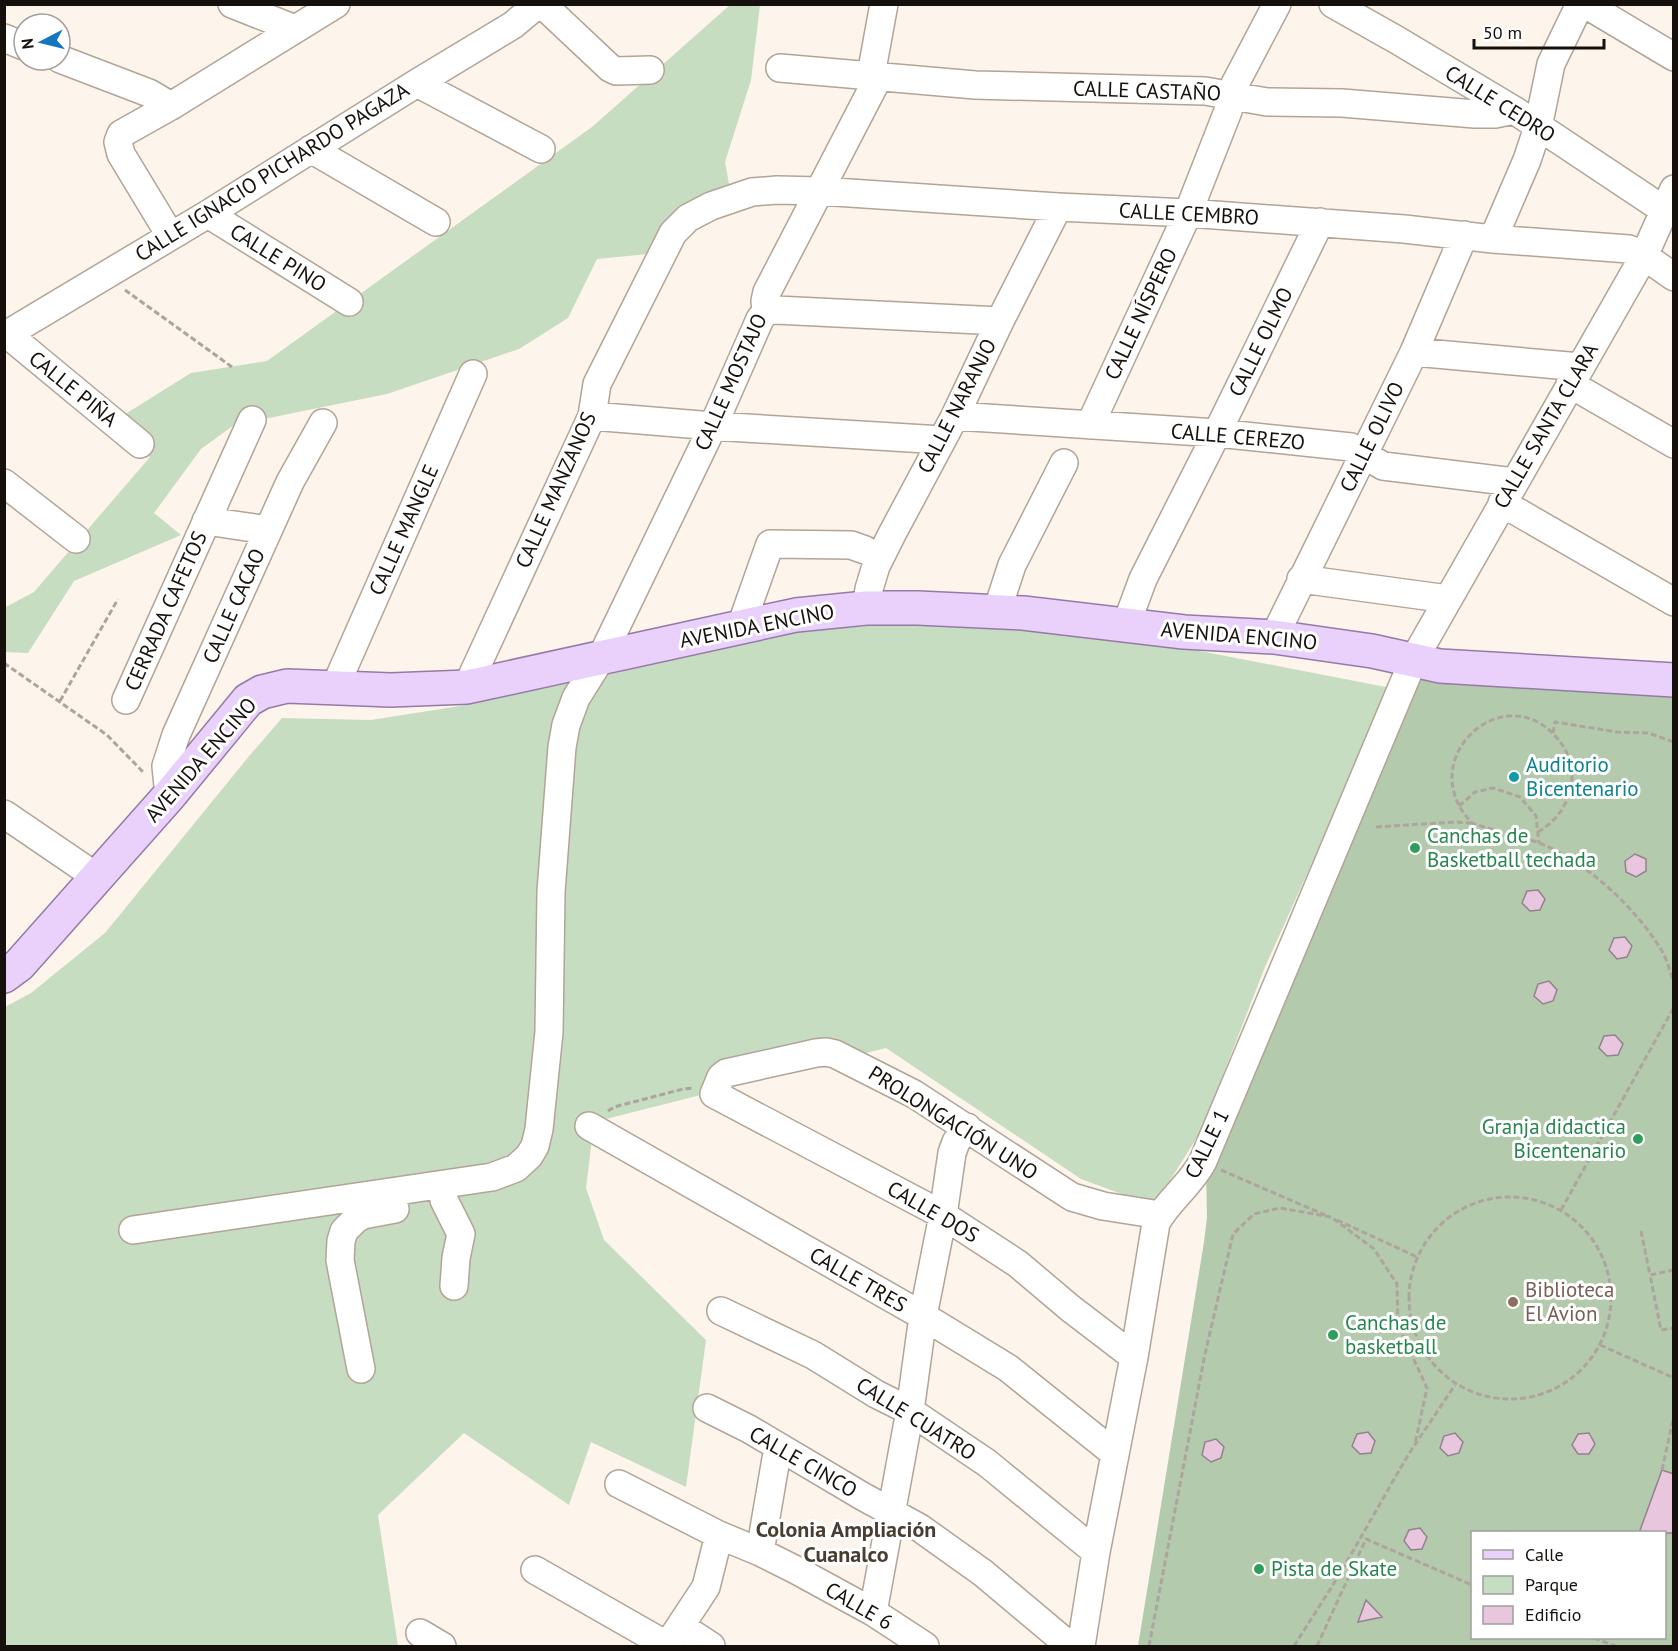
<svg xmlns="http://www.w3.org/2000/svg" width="1678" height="1651" font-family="'PT Sans',sans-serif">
<rect width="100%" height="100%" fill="#fdf4eb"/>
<path fill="#c6ddc1" d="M730 5H760L751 80 725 162 733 206 648 254 597 259 568 318 519 349 387 394 234 425 201 449 154 513 181 535 74 581 28 653 5 652 4 608 34 592 150 457 114 421 191 373 267 361 592 127Z
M1008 614 1391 688 1265 967 1201 1131 1154 1206 1081 1179 886 1048 594 1122 586 1188 604 1240 706 1340 686 1487 591 1442 569 1505 464 1433 378 1515 398 1646H5V1007L31 993 105 933 250 755 282 718 371 720 460 706 612 674 773 634Z"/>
<path fill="#b3caad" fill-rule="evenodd" d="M1418 675 1673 691V1646H1138L1204 1242 1207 1218 1206 1165ZM1472 1532H1664V1638H1472Z"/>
<path fill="#e7c6de" stroke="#92828e" stroke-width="1.5" d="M1635 854 1646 859V871L1636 877 1626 872 1625 861Z
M1538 890 1545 899 1540 910 1530 911 1522 903 1527 891Z
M1625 937 1632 946 1627 957 1617 959 1609 950 1614 938Z
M1549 981 1557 990 1553 1001 1543 1004 1534 996 1538 984Z
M1615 1035 1623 1044 1618 1055 1607 1056 1599 1048 1604 1036Z
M1368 1432 1375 1441 1371 1453 1360 1454 1352 1446 1357 1434Z
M1455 1433 1463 1442 1459 1453 1448 1456 1440 1448 1444 1436Z
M1589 1433 1595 1444 1589 1454H1578L1572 1445 1578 1434Z
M1216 1439 1224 1447 1221 1458 1211 1462 1202 1455 1205 1442Z
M1662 1470 1674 1474V1533H1639Z
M1420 1528 1427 1537 1422 1549 1411 1550 1404 1541 1409 1530Z
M1366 1600 1382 1617 1358 1622Z"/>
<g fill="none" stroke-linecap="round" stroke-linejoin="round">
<defs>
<path id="minor" d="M232 4 295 29
M542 4 610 68 616 71 650 70
M1333 4 1397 40 1514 110 1664 210
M1585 4 1674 57
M4 38 24 46
M60 59 149 93 171 106
M780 68 975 85 1205 91 1267 102 1342 103 1475 114H1495L1514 110
M871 75 884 4
M417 83 541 149
M311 149 436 222
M208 214 349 302
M170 235 121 154 118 142 121 134 171 106 336 4
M1493 239 1527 160 1538 127 1551 64 1580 4
M766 311 776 310 1000 321
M7 334 140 444
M4 336 208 214 417 83 513 25 538 4
M1414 352 1580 367
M1570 384 1674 444
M592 416 713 426 942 440
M955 416 1217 433 1351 447 1383 466 1514 482
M1090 425 1188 213 1228 111 1235 84 1277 4
M4 483 76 539
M1502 503 1674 602
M206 521 268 530
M1301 579 1448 599
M866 608 869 589 876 566 892 534 955 416 1000 321 1058 207
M997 611 1012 565 1064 463
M1126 625 1143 579 1217 433 1320 222
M741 626 770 544 851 545 865 550
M1274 637 1414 352 1464 235
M335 687 473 374
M467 687 592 416 597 384 673 233 688 218 711 206 752 192 777 190 820 191 1058 207 1188 213 1404 229 1493 239 1629 249 1644 256 1674 277
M126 700 252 420
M169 796 166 766 176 735 290 482 323 423
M4 814 98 878
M589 1126 923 1316 1008 1368 1114 1453
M444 1200 461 1234 456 1258 454 1286
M133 1230 492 1177 516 1168 529 1156 535 1146 539 1129 549 1032 551 892 562 747 566 725 576 698 601 658 713 426 760 319 766 311 765 301 767 292 879 76
M721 1311 813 1355 876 1394 910 1411 987 1463 1096 1552
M1134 1357 1070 1308 1018 1264 943 1215 714 1094 721 1077 726 1073 816 1053 826 1052 835 1054 914 1094 1072 1197 1103 1206 1160 1215
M361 1369 340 1260 341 1241 344 1231 356 1219 363 1215 395 1209
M707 1408 749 1429 862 1496 920 1528 983 1573 1070 1646
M619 1484 719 1535 760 1552 796 1570 873 1612 925 1646
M760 1552 778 1447
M535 1570 668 1646
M873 1612 910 1411 923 1316 943 1215 952 1153 956 1142 967 1127
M682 1627 711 1646
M420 1633 442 1646
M667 1646 706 1587 719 1535
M1081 1646 1096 1552 1134 1357 1156 1223C1168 1200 1191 1185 1203 1161L1413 661 1644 256 1674 189"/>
<path id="major" d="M4 976 19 965 169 796 248 700 262 692 287 686 391 690 467 687 796 615 866 608H918L1023 613 1184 632 1274 637 1372 651 1440 666 1674 680"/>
</defs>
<use href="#minor" stroke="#b2a496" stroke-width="30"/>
<use href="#major" stroke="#957aa6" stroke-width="36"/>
<path stroke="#ada59d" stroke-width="3" stroke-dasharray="6 3" stroke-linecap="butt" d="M125 290 232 367
M4 663 107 735 144 773
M60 701 118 599
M1553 733 1555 722 1617 732 1648 733 1674 742
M1459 806 1475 792 1493 788 1520 797 1536 816 1539 843
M1376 827 1455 822 1471 823
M1538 832C1559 819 1572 800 1572 775 1572 762 1566 748 1557 738 1504 675 1411 760 1472 823 1494 831 1517 835 1539 843 1586 861 1636 908 1662 951 1667 960 1670 972 1674 982
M608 1111 614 1107 683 1089 694 1088
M1221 1170 1325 1215
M1409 1298a101 101 0 1 1 202 0a101 101 0 1 1-202 0Z
M1561 1210 1674 1007
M1337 1220 1417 1257
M1641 1231 1650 1275
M1674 1270 1650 1275 1661 1330 1674 1328
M1600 1345 1674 1378
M1662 1470 1674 1415
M1594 1638 1615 1646
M1149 1646 1205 1354 1233 1234 1254 1214 1280 1208 1331 1217 1374 1249 1397 1284 1398 1325 1427 1388 1415 1444
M1294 1646 1338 1577 1408 1455 1455 1385
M1317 1646 1366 1539 1472 1585"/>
<use href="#minor" stroke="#fff" stroke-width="27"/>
<use href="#major" stroke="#e9d1fb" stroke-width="33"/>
</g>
<circle fill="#0f9aa8" stroke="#fff" stroke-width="2" cx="1514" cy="777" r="6"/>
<g fill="#2e9e5b" stroke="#fff" stroke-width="2">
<circle cx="1415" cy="848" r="6"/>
<circle cx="1638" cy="1139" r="6"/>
<circle cx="1333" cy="1335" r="6"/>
<circle cx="1259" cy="1569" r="6"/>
</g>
<circle fill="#8d6e63" stroke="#fff" stroke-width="2" cx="1513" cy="1302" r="6"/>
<g text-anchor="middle" stroke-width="6" stroke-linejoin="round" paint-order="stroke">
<g font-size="21" fill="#15100b" stroke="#fff">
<text transform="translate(1147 91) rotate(2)" y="7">CALLE CASTAÑO</text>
<text transform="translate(1500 104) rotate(32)" y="7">CALLE CEDRO</text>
<text transform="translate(272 172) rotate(-32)" y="7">CALLE IGNACIO PICHARDO PAGAZA</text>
<text transform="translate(1189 214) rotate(3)" y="7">CALLE CEMBRO</text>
<text transform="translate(278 258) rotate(32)" y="7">CALLE PINO</text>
<text transform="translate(1141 314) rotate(-65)" y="7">CALLE NÍSPERO</text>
<text transform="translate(1261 342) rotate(-64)" y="7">CALLE OLMO</text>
<text transform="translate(731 382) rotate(-66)" y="7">CALLE MOSTAJO</text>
<text transform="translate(73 389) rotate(39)" y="7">CALLE PIÑA</text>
<text transform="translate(957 406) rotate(-63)" y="7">CALLE NARANJO</text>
<text transform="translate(1546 426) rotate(-60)" y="7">CALLE SANTA CLARA</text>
<text transform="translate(1238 437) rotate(5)" y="7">CALLE CEREZO</text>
<text transform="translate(1372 437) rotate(-64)" y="7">CALLE OLIVO</text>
<text transform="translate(556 490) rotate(-66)" y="7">CALLE MANZANOS</text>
<text transform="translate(404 530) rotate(-66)" y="7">CALLE MANGLE</text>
<text transform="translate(234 606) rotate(-66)" y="7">CALLE CACAO</text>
<text transform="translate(166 611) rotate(-66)" y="7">CERRADA CAFETOS</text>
<text transform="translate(757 626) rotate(-11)" y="7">AVENIDA ENCINO</text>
<text transform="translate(1239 636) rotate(5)" y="7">AVENIDA ENCINO</text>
<text transform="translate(201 760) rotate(-49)" y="7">AVENIDA ENCINO</text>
<text transform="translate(953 1123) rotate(32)" y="7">PROLONGACIÓN UNO</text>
<text transform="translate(1207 1144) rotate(-64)" y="7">CALLE 1</text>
<text transform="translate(933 1212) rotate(30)" y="7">CALLE DOS</text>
<text transform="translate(858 1280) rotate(30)" y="7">CALLE TRES</text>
<text transform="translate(916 1419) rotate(32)" y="7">CALLE CUATRO</text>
<text transform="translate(803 1462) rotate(30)" y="7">CALLE CINCO</text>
<text transform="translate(859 1606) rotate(30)" y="7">CALLE 6</text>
</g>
<g font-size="21" fill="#0d838f" stroke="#fff" text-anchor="start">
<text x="1526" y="772">Auditorio<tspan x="1526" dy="24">Bicentenario</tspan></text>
</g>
<g font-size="21" fill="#27864d" stroke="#fff" text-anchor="start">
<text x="1427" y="843">Canchas de<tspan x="1427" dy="24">Basketball techada</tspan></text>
<text x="1626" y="1134" text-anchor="end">Granja didactica<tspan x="1626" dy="24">Bicentenario</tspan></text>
<text x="1345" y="1330">Canchas de<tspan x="1345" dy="24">basketball</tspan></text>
<text x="1271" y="1576">Pista de Skate</text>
</g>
<g font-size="21" fill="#785e54" stroke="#fff" text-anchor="start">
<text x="1525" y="1297">Biblioteca<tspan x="1525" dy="24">El Avion</tspan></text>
</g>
<g font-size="22" font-weight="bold" fill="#483d31" stroke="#fff">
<text x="846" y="1537">Colonia Ampliación<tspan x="846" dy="25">Cuanalco</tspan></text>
</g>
</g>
<rect width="1678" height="1651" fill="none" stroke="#15100b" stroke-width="12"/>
<rect x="1471" y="1531" width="195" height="108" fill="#ffffff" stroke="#a19f9d" stroke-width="1.5"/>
<rect x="1483" y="1550" width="30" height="9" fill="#e9d1fb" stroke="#a19f9d" stroke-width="1.5"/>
<text x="1525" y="1561" font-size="18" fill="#15100b">Calle</text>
<rect x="1483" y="1576" width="30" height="18" fill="#c6ddc1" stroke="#a19f9d" stroke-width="1.5"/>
<text x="1525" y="1591" font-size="18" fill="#15100b">Parque</text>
<rect x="1483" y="1606" width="30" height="18" fill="#e7c6de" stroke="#a19f9d" stroke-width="1.5"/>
<text x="1525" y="1621" font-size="18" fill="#15100b">Edificio</text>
<g transform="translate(42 42) rotate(263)"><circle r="28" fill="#ffffff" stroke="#a19f9d" stroke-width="1.5"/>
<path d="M0-4.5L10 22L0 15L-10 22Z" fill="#1475c1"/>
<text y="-9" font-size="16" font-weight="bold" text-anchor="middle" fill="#15100b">N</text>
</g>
<path d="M1474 39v9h130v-9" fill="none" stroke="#15100b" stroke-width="3"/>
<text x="1483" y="39" font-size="18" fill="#15100b" stroke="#ffffff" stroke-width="4.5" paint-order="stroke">50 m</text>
</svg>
